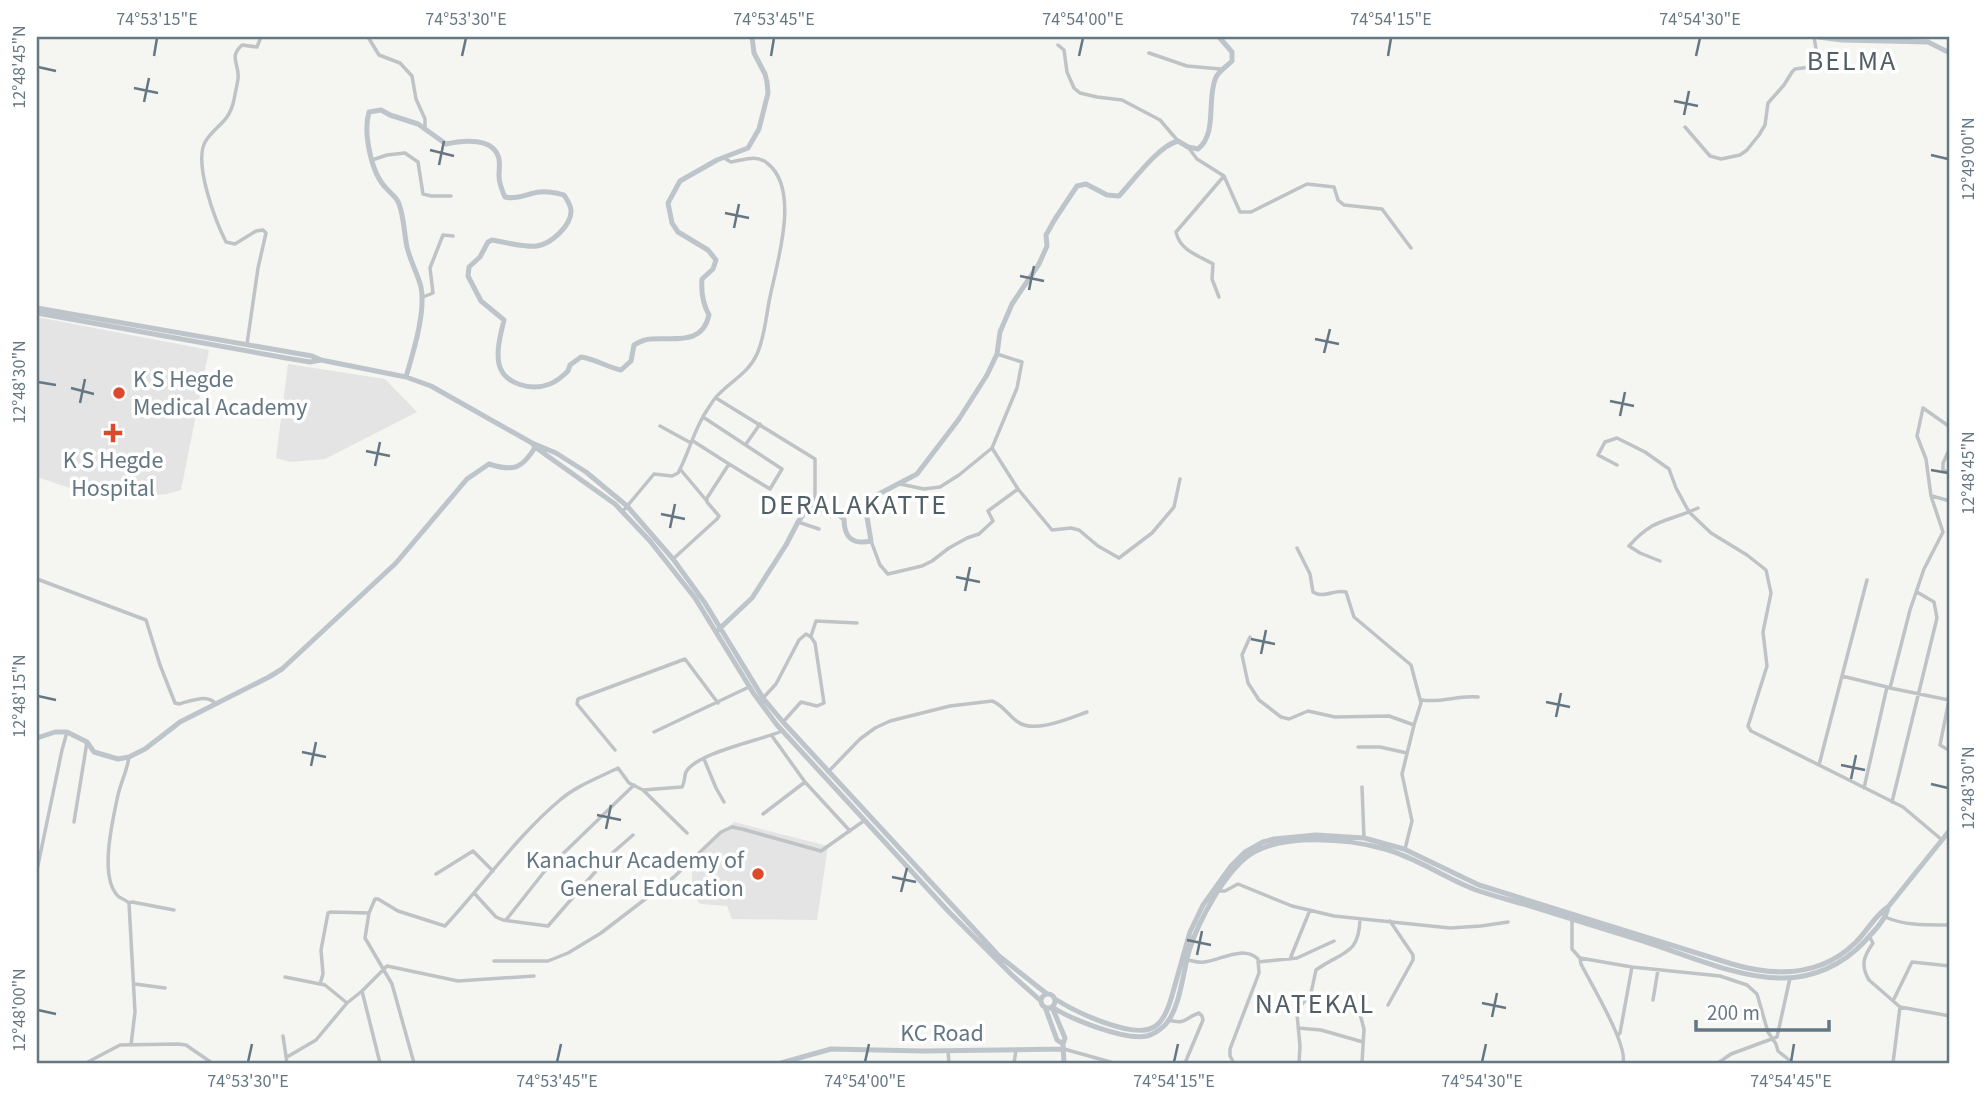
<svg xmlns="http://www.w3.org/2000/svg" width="1987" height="1100" font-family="'Source Sans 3',sans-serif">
<rect width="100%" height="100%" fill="#f5f5f2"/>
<path fill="#e3e4e3" d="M37 317 209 350 181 490 167 494 156 495 149 498 109 496 85 493 37 477Z
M288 364 385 379 417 412 325 459 290 462 276 458Z
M734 822 828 846 817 920 732 919 727 906 700 904 692 892V857Z"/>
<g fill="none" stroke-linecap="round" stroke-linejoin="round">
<path stroke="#bfc3c6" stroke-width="3.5" d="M368 37 379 55 400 63 412 76 416 99 425 119V128
M1058 45 1064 50 1067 72 1074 88 1080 93 1097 97 1122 100 1160 120 1178 141
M1149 53 1187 66 1220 69
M1685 127 1710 156 1721 159 1740 155 1747 150 1759 135 1765 125 1768 103 1784 85 1792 72 1795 69 1819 66 1814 37
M1188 147 1197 159 1224 176 1240 212H1251L1307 184 1334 187 1338 200 1344 205 1382 209 1411 248
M372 160 387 155 405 153 418 162 423 194 431 196H451
M423 297 433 293 430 268 443 235 453 236
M1219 297 1212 279 1213 264C1198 255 1180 251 1176 232L1224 176
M247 344 258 268 266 233 263 230 256 231 235 244 226 242C216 222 191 159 207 139 219 123 229 122 234 100 235 93 237 86 238 79 240 64 228 58 242 45L257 47 261 37
M716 398 815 459V508
M660 426 691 443
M693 441 729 464
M746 444 760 424
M992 448 1018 489 1052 530 1071 528 1079 530 1098 546 1119 558 1152 533 1174 507 1180 479
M1950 448 1943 463V470L1950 473
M1617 465 1598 455 1605 442 1617 438 1645 452 1669 469 1676 488 1689 512 1711 533 1747 555 1766 570 1771 593 1763 632 1767 666 1748 726 1751 731 1903 807 1942 840
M680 469 706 500
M900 484 924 489 940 487 959 475 992 448 1017 388 1022 362 997 354
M1932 496 1950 501
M623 511 654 474 672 476 678 473C689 453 694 429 707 410 711 404 715 397 720 393 733 380 749 372 757 354 765 337 766 315 770 297 777 262 801 189 767 163 756 154 744 160 731 162L724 158
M798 522 819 529
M871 541 880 565 888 574 922 566 932 561 949 548 967 538 979 534 993 521 988 511 1018 489
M1297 548 1310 574 1313 592C1324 599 1334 589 1346 592L1354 617 1411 665 1421 703 1414 725 1402 774 1412 821 1405 849
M673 559 717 519 719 516 707 502V498L729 464 770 489 782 469 703 417
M1660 561 1640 553 1629 546C1655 517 1666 523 1698 508
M37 579 146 620 160 665 175 703 179 704C190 701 206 694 215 703
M811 636 816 621 857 623
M1250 637 1242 655 1248 683 1259 700 1281 717 1289 719 1308 711 1335 717 1389 716 1414 725
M1842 676 1867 580
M1890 688 1949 700 1940 745 1950 751
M763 698 776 684 799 640 806 634 811 637 815 643 824 703 817 706 801 702 783 722
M1422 700C1441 703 1459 695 1478 697
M654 732 749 687
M772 736 805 782
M1358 747H1380L1407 753
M615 750 577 704 578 699 685 659 718 703
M129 757C127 771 121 782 118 795 113 819 98 879 119 897 121 898 128 902 129 903L132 902 174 910
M704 759 716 788 724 802
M1819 765 1842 676 1887 687
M828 772 860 739 875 728 890 721 950 706 992 701C1003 705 1009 716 1018 722 1034 734 1070 718 1087 712
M1362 787 1364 838
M1864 788 1887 687 1890 688 1910 610 1924 569 1943 532 1931 496 1926 459 1917 436 1923 408 1950 427
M643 790 687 833
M1892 802 1937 618 1934 602 1917 592
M763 814 805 782 850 831
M74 822 87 742
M37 870 62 750 67 732
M436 874 473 851 493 871
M1219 891H1225L1238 884 1292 906 1334 916 1450 928 1481 926 1508 922
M475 894 496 917 503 920 548 926 609 856 633 835
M129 903 135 1012 131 1045
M1572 917V949L1580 958 1581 964C1591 984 1628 1045 1623 1063
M1885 917C1906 926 1928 925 1950 925
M506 920 544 872 634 785
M1869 936 1873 943C1864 956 1860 965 1869 980L1900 1007 1950 1016
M1580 958 1632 967 1720 976 1747 985 1757 994 1768 1032 1776 1044 1778 1051 1793 1063
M1290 959 1310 910
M1188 960C1193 961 1199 963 1204 962 1222 960 1242 945 1258 959L1259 973 1230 1049V1056L1234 1063
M494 961H548L568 953 601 933 674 877 721 832 732 827 742 829 821 851 865 820
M1258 962 1297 958 1334 941
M285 977 325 985 347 1003
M135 984 165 988
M320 984 323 974 321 950 328 913 331 912 369 913
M362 991 380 1063
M1653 1000 1658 970
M1893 1001 1912 962 1950 966
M1388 1005 1413 960V955L1390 921
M1360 1014 1364 1029 1362 1063
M1168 1020C1188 1025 1184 1018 1199 1013L1202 1016 1203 1020 1185 1063
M1298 1028 1321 1030 1363 1042
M1618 1035 1620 1033 1632 967
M283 1036 287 1063
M1064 1049 1114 1063
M948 1051 949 1063
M287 1057 316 1040 347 1003 362 991 387 966 458 981 534 976
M86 1063 120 1045 178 1044 186 1045 212 1063
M414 1063 392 984 365 938 369 913 375 899H378L398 911 445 926C483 885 518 835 560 800 576 786 598 778 618 768L629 783 643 790 682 787C685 782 684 777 686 772 696 753 762 740 782 731
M1014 1063 1016 1050
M1299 1063 1300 1046 1297 1014 1300 1007 1311 993 1316 970C1342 951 1359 956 1360 919
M1718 1063 1731 1054 1777 1037 1790 978
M1893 1063 1900 1007
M1944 1063 1950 1062"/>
<path stroke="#bec5ca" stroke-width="5" d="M1818 37 1842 40 1928 42 1950 53
M37 308 312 356 321 360 406 377 431 386 532 443 556 453 586 472 627 506 673 559 705 603 763 698 783 722 999 956 1047 994
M37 313 286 358 310 362 321 360
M406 377C413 353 426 312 421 287 418 274 410 261 407 247 404 233 404 217 399 204 397 197 391 194 386 188 371 173 363 132 369 112L381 110 390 115 418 124 446 144C463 140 494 137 499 159 500 165 499 171 499 176 499 184 502 190 505 197 518 200 528 193 540 192 549 191 556 193 564 195 567 200 571 205 571 211 571 226 551 244 537 246 528 248 503 242 492 240L488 242 480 257 469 267 468 276 481 301 504 320C501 333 496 350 499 364 504 385 532 391 550 384 557 381 563 376 568 371L570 365 581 357C595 359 607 367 621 370L631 361 634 345C639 342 644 339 651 339 674 337 702 346 709 315 703 304 701 291 702 279L713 269 716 260 708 250 678 232 672 223 668 203 680 181 717 160 748 148 759 129 768 93 767 82 765 74 754 53 752 37
M532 443 535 447 615 504 650 541 695 598 754 694 777 725 949 912 1012 975 1041 1001
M716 632 752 598 786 545 798 522 809 506 837 514 844 519C844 538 853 545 871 541L867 517V508L870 502 877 495 917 474 959 419 987 375 997 354 1000 332 1012 304 1039 264 1047 246 1046 235 1055 219 1077 186 1086 184 1107 195 1119 196C1133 181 1158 146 1178 141L1188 147 1198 149C1218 133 1206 99 1216 77 1220 70 1227 66 1232 61V52L1219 37
M37 738 55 732H67L87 742 94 752 118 759 129 757 145 749 180 722 269 677 282 669 396 563 467 479 489 464C514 472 522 469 536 446
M1041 1001a7 7 0 1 1 14 0a7 7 0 1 1-14 0Z
M1055 999C1074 1011 1133 1040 1154 1027 1163 1022 1168 1009 1171 999L1190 932 1203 905 1231 866 1245 852 1263 842 1274 839 1316 835 1364 838 1404 849 1479 885 1732 964C1776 977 1821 976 1855 943 1866 933 1875 915 1888 907L1950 830
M1045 1007 1057 1040 1063 1044 1065 1038 1052 1007
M1052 1007C1071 1019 1125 1041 1147 1036 1154 1034 1160 1030 1165 1025 1180 1009 1183 972 1189 951 1198 922 1225 871 1251 854 1283 833 1349 839 1385 849 1417 858 1445 878 1476 890 1493 896 1510 900 1527 905 1566 917 1604 929 1643 941 1684 954 1737 978 1780 978 1812 979 1843 965 1865 941 1873 932 1886 920 1888 907
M1063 1045 1064 1063
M781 1063 831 1049 923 1051 1064 1049"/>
</g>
<path fill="none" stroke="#657782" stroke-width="2.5" d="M154 56 157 38M462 56 466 38M771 56 774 38M1079 56 1083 38M1388 56 1391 38M1696 56 1700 38M38 67 56 71M134 88 158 93M1674 101 1698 106M144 102 149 78M1684 115 1689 91M430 150 454 156M1931 155 1948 159M439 165 444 141M725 213 749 218M734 228 739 204M1020 276 1044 281M1029 290 1034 266M1315 339 1339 344M1324 353 1330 329M38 382 56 385M71 388 94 394M1610 401 1634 406M80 403 85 379M1620 416 1625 392M366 451 390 456M375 466 380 442M1931 470 1948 473M661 514 685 519M670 528 675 504M956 577 980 582M965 591 970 567M1251 639 1275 644M1261 654 1266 630M38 696 56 700M1546 702 1570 707M1556 717 1561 693M302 752 326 757M1841 765 1865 770M311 766 316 742M1851 779 1856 755M1931 784 1948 788M597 815 621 820M606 829 611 805M892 877 916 882M901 892 907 868M1187 940 1211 945M1197 955 1202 931M1482 1003 1506 1008M38 1010 56 1014M1492 1017 1497 993M248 1062 252 1044M557 1062 561 1044M865 1062 869 1044M1174 1062 1178 1044M1482 1062 1486 1044M1791 1062 1794 1044"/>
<g fill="#dc492b" stroke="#fff" stroke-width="2.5">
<circle cx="119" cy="393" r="7"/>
<path d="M109.5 422.5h7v7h7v7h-7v7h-7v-7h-7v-7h7z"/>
<circle cx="758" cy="874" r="7"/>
</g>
<g text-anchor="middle" stroke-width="7" stroke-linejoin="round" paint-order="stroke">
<g font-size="24" fill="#657782" stroke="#fff" text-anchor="start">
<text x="133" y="387">K S Hegde<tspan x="133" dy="28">Medical Academy</tspan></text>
<text x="113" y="468" text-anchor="middle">K S Hegde<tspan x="113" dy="28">Hospital</tspan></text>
<text x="744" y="868" text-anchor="end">Kanachur Academy of<tspan x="744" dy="28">General Education</tspan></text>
</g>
<g font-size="24" fill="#657782" stroke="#fff">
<text x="942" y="1041">KC Road</text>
</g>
<g font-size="28" letter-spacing="2" fill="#535f67" stroke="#fff">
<text x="1852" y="70">BELMA</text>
<text x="854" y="514">DERALAKATTE</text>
<text x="1315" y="1013">NATEKAL</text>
</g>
</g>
<rect width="1987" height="1100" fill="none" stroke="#ffffff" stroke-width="77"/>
<path d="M1696 1020v10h133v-10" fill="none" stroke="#657782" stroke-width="3.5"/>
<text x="1707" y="1020" font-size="21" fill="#657782" stroke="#ffffff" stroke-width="5" paint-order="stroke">200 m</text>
<rect x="38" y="38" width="1910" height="1024" fill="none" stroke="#657782" stroke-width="2.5"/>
<g font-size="18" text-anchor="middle" fill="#657782">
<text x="157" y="25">74°53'15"E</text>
<text x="466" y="25">74°53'30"E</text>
<text x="774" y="25">74°53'45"E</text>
<text x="1083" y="25">74°54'00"E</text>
<text x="1391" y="25">74°54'15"E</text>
<text x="1700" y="25">74°54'30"E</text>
<text transform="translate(19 67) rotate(-90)" y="6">12°48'45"N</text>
<text transform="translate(1968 159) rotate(-90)" y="6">12°49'00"N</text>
<text transform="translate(19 382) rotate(-90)" y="6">12°48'30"N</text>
<text transform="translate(1968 473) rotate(-90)" y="6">12°48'45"N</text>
<text transform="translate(19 696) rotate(-90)" y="6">12°48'15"N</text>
<text transform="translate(1968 788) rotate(-90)" y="6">12°48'30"N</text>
<text transform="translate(19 1010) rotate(-90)" y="6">12°48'00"N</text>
<text x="248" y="1087">74°53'30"E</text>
<text x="557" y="1087">74°53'45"E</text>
<text x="865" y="1087">74°54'00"E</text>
<text x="1174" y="1087">74°54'15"E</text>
<text x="1482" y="1087">74°54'30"E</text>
<text x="1791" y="1087">74°54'45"E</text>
</g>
</svg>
